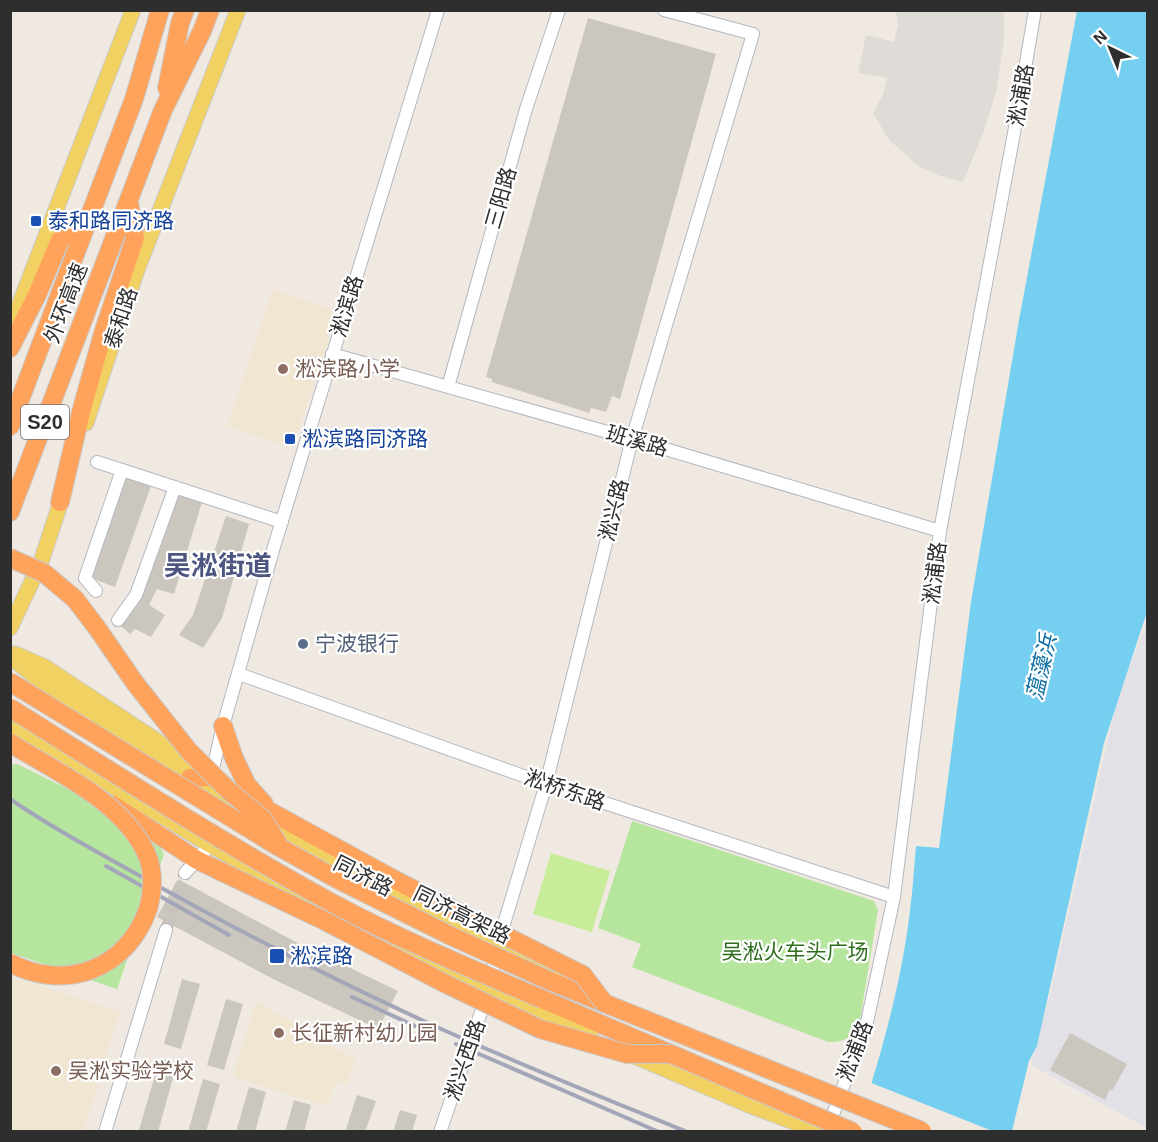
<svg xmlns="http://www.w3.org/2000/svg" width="1158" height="1142" font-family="Helvetica,'Noto Sans SC',sans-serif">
<rect width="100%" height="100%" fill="#efe9e1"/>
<path fill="#e3e1e8" d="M1147 621V1128L1031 1065 1051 990 1115 708Z"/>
<path fill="#f0e6d1" d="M272 289 338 311 293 448 227 426Z
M10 977 120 1011 84 1131H11Z
M257 1001 356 1060 347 1084 336 1081 327 1106 233 1077 254 1006Z"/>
<path fill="#b6e59e" d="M17 764 149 829 164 854 117 989 11 953 10 765Z
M632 821 874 901 878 910 859 1026C852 1038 841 1043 828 1042L632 967 641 944 598 928Z"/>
<path fill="#c9ec9a" d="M551 853 610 871 592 932 533 914Z"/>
<path fill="#dfdcd8" d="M896 11H1004V40L996 92 984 131 963 182 940 176 920 167 889 140 873 113 883 95 887 78 858 73 866 35 894 42 898 25Z"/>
<path fill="#75cff0" d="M1077 11H1147V612L1104 743 1037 1046 1029 1061 1012 1131 856 1132C879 1062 902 983 910 910 913 889 914 867 916 846L939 848 971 602 1019 320Z"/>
<path fill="#efe9e1" d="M869 1082 995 1132H853Z"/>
<path fill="#cbc7bf" d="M588 18 716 54 620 399 612 396 606 412 591 408 589 413 492 382V379L486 377Z
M123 472 152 483 115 587 88 577Z
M175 495 202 502 174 594 157 589 149 605 165 615 151 637 135 629 130 634 121 626 128 615Z
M226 516 249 524 222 618 203 648 179 635 193 615Z
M178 879 294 941 398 991 378 1029 275 980 157 917Z
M182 979 200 984 181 1049 164 1044Z
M226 999 243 1004 224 1070 207 1065Z
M1070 1033 1127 1064 1112 1091 1110 1089 1105 1100 1050 1070Z
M160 1058 177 1063 158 1132H143L139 1130Z
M203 1079 220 1084 206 1132H188Z
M249 1087 266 1092 255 1132H236Z
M357 1095 376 1101 365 1132H345Z
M294 1100 311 1105 304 1132H285Z
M400 1110 417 1115 412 1132H393Z"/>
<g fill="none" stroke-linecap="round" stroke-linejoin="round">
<path stroke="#c8c4bd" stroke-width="12" stroke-dasharray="12 6" stroke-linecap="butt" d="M166 930 185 873"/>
<defs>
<path id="minor" d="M332 354 632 439 940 531
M448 387 526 109 559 10
M97 462 122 470
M96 591 85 578 122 470 282 522
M118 620 136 595 175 487
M239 674 546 784 894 897
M211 777 223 726 273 550 438 10
M185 873 210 845
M828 1128 867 1022 894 897 940 531 1014 133 1035 10
M105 1132 166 930
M440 1132 489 989 498 944 546 784 632 439 753 34 664 10"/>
<path id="major" d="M10 329 133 10
M86 423 137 270 238 10
M10 628 41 562 64 492
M15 654 45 667 201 770
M10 656 35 677 190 778 241 808
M10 724 210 845 326 909
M265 822C369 883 478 937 587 988
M353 923 402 950 591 1037
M632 1055 749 1105 820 1132"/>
<path id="highway" d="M167 88 180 23 185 10
M10 348 37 295 60 240 89 216
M10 426 134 99 160 10
M60 502 81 412 104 330 135 238 129 203
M10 512 163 110 202 31 210 10
M223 726 234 758 247 785 264 804
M190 778 211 777 224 785
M247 799 397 881 476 921
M113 805 197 860 220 871
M550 981 604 1003
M542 999 671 1054"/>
</defs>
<use href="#minor" stroke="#b4b7c1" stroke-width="14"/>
<use href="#major" stroke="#c9c9c9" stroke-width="17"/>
<use href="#highway" stroke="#c9c9c9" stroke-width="20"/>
<use href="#minor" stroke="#fff" stroke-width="12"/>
<use href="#major" stroke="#f2d163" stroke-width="15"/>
<use href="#highway" stroke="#ffa35c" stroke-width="18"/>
<path stroke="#a3a6b8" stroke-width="4" d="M10 799C60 833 114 861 167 891 256 940 347 986 439 1028 521 1065 604 1098 687 1132
M106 866 229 935
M352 997 415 1026
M456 1044 659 1132"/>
<defs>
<path id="highway-bridge" d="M10 558 44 573 75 599 97 628 135 683 188 750 228 790 263 819 278 844
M10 682 279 847 335 878 451 936 550 981
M10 708C117 775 224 844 334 904 401 940 472 969 542 999
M10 743C58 773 123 801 147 855 154 871 153 893 148 909 127 969 66 992 10 963
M220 871 319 918 446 984 540 1029 627 1054H671L853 1132
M476 921 583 975 604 1003 922 1131"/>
</defs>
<use href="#highway-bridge" stroke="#c9c9c9" stroke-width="20" stroke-linecap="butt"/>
<use href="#highway-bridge" stroke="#ffa35c" stroke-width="18"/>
</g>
<g fill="#1a4fb4" stroke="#fff" stroke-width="2">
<rect x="30" y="215" width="12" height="12" rx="3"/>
<rect x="284" y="433" width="12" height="12" rx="3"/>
<rect x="269" y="948" width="16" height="16" rx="3"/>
</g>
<g fill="#8d6e63" stroke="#fff" stroke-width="2">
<circle cx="283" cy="369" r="6"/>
<circle cx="279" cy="1033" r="6"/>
<circle cx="56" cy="1071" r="6"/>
</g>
<circle fill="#5c6f8a" stroke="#fff" stroke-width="2" cx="303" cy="644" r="6"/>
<g text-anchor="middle" stroke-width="4.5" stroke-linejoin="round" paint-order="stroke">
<rect fill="#fff" stroke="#6d6d6d" stroke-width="1.5" x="21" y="405" width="48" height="34" rx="4.5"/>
<g font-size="20" font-weight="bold" fill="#2e2e2e">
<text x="45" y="429">S20</text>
</g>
<g font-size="21" fill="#2e2e2e" stroke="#fff">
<text transform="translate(1021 95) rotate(-80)" y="7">淞浦路</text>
<text transform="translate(501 198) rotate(-74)" y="7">三阳路</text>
<text transform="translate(66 303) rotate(-69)" y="7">外环高速</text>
<text transform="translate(347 306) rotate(-73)" y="7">淞滨路</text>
<text transform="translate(121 318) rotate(-72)" y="7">泰和路</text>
<text transform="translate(637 441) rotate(16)" y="7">班溪路</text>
<text transform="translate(614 510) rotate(-76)" y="7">淞兴路</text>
<text transform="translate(935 573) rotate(-83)" y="7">淞浦路</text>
<text transform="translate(565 790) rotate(19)" y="7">淞桥东路</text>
<text transform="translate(363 876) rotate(27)" y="7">同济路</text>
<text transform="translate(462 915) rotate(26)" y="7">同济高架路</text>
<text transform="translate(855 1051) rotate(-69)" y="7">淞浦路</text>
<text transform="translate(465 1060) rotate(-71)" y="7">淞兴西路</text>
</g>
<g font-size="21" fill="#164399" stroke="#fff" text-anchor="start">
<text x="48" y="228">泰和路同济路</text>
<text x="302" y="446">淞滨路同济路</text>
<text x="290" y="963">淞滨路</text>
</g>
<g font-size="21" fill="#785e54" stroke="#fff" text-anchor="start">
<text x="295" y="376">淞滨路小学</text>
<text x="291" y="1040">长征新村幼儿园</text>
<text x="68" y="1078">吴淞实验学校</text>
</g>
<g font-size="21" fill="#4e5e75" stroke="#fff" text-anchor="start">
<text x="315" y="651">宁波银行</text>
</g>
<g font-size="21" fill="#2c6e1b" stroke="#fff">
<text x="795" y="959">吴淞火车头广场</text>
</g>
<g font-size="22" font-style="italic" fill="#0d6fa3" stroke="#fff">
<text transform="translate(1041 667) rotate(-77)" y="8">蕰藻浜</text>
</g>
<g font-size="27" font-weight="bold" fill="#4d5680" stroke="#fff">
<text x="218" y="575">吴淞街道</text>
</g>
</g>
<rect width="1158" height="1142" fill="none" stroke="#2e2e2e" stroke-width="24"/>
<g transform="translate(1110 48) rotate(317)" stroke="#ffffff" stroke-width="4.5" paint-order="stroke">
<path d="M0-4.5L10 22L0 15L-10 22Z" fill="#2e2e2e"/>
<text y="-9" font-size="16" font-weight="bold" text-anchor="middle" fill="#2e2e2e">N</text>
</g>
</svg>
